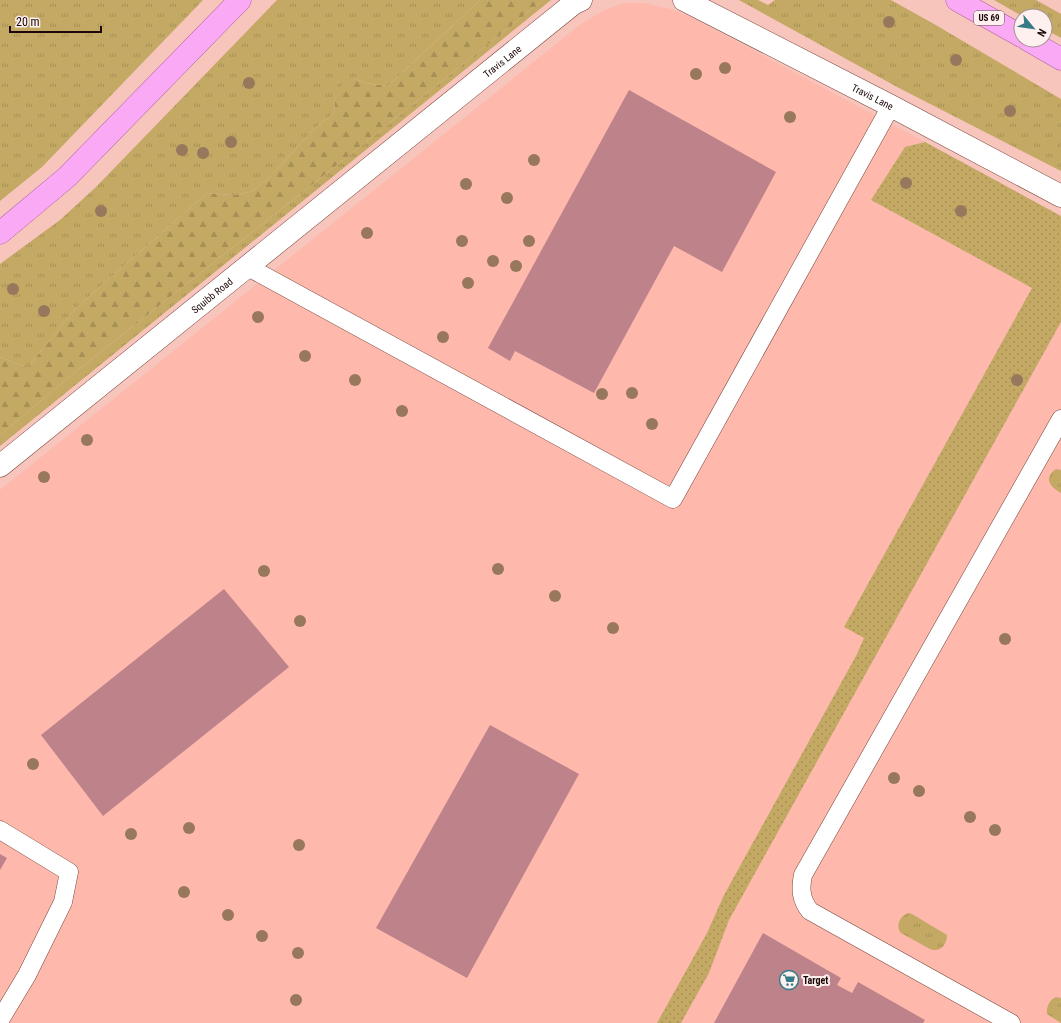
<svg xmlns="http://www.w3.org/2000/svg" width="1061" height="1023" font-family="'Roboto Condensed',sans-serif">
<defs>
<pattern id="grass-tufts" width="24" height="20" patternUnits="userSpaceOnUse"><rect width="24" height="20" fill="#c3a964"/><path d="M3 7l-1-3M5 7V3M7 7l1-3M15 17l-1-3M17 17v-4M19 17l1-3" fill="none" stroke="#a79055"/></pattern>
<pattern id="forest-firs" width="22" height="20" patternUnits="userSpaceOnUse"><rect width="22" height="20" fill="#c3a964"/><path d="M5 1l3.5 6h-7zM16 11l3.5 6h-7z" fill="#a79055"/></pattern>
<pattern id="park-dots" width="8" height="8" patternUnits="userSpaceOnUse"><rect width="8" height="8" fill="#c3a964"/><path d="M2 2h.1M6 6h.1" fill="none" stroke="#a79055" stroke-width="1.8" stroke-linecap="round"/></pattern>
</defs>
<rect width="100%" height="100%" fill="#f7c5bc"/>
<path fill="#feb8ac" d="M624 3H643L670 9 691 17 925 142 905 147 871 200 1032 288 844 627 864 638 857 654 724 895 707 933 657 1023H0V490L581 24 603 11Z
M1061 322V1023H681L709 973 729 920Z"/>
<path fill="url(#grass-tufts)" d="M0 0H203L42 167 0 201Z
M277 0H480L388 86 370 84 355 79 335 101 334 113 315 128 267 180 250 192 233 195 207 193 76 308 28 367 20 365 0 357V264L60 220 96 187Z
M543 0H551L0 446V435L74 373 342 161Z
M739 0H758L768 5 775 0H891L934 24 1061 99V171L899 88Z
M994 0H1036L1061 14V38L1045 29V16H1022Z
M1056 469 1061 470V493C1050 487 1043 478 1056 469Z
M908 913 912 914 947 935C947 945 940 953 930 949L901 933C895 926 900 916 908 913Z
M1056 997 1061 998V1023L1047 1014C1046 1007 1050 999 1056 997Z"/>
<path fill="url(#forest-firs)" d="M480 0H543L342 161 74 373 0 435V357L20 365 28 367 76 308 207 193 233 195 250 192 267 180 315 128 334 113 335 101 342 84 355 79 370 84 388 86Z"/>
<path fill="url(#park-dots)" d="M925 142 1061 216V322L729 920 709 973 681 1023H657L707 933 724 895 857 654 864 638 844 627 1032 288 871 200 905 147Z"/>
<path fill="#bd828a" d="M629 90 776 172 722 272 674 246 594 393 515 351 510 361 488 348Z
M224 589 289 667 103 816 41 735Z
M490 725 579 774 467 978 376 928Z
M0 854 7 858 0 870Z
M763 933 841 978 837 985 852 993 858 982 925 1020 923 1023H714Z"/>
<g fill="none" stroke-linecap="round" stroke-linejoin="round">
<defs>
<path id="service" d="M248 267 673 499 891 106
M0 830 69 872 63 902 27 975 0 1020
M1011 1023 810 911C801 900 800 889 803 875L1061 419"/>
<g id="minor">
<path id="s1" d="M684 0 891 106 1061 196"/>
<path id="s2" d="M0 466 573 4 581 0"/>
</g>
<path id="trunk" d="M957 0 1021 36
M1028 40 1061 59
M0 233 67 177 240 0"/>
</defs>
<use href="#service" stroke="#77433b" stroke-width="19"/>
<use href="#minor" stroke="#77433b" stroke-width="23"/>
<use href="#trunk" stroke="#ab639e" stroke-width="23"/>
<use href="#service" stroke="#fff" stroke-width="18"/>
<use href="#minor" stroke="#fff" stroke-width="22"/>
<use href="#trunk" stroke="#faaaf4" stroke-width="22"/>
</g>
<g fill="#97785c">
<circle cx="889" cy="22" r="6"/>
<circle cx="956" cy="60" r="6"/>
<circle cx="725" cy="68" r="6"/>
<circle cx="696" cy="74" r="6"/>
<circle cx="249" cy="83" r="6"/>
<circle cx="1010" cy="111" r="6"/>
<circle cx="790" cy="117" r="6"/>
<circle cx="231" cy="142" r="6"/>
<circle cx="182" cy="150" r="6"/>
<circle cx="203" cy="153" r="6"/>
<circle cx="534" cy="160" r="6"/>
<circle cx="906" cy="183" r="6"/>
<circle cx="466" cy="184" r="6"/>
<circle cx="507" cy="198" r="6"/>
<circle cx="101" cy="211" r="6"/>
<circle cx="961" cy="211" r="6"/>
<circle cx="367" cy="233" r="6"/>
<circle cx="462" cy="241" r="6"/>
<circle cx="529" cy="241" r="6"/>
<circle cx="493" cy="261" r="6"/>
<circle cx="516" cy="266" r="6"/>
<circle cx="468" cy="283" r="6"/>
<circle cx="13" cy="289" r="6"/>
<circle cx="44" cy="311" r="6"/>
<circle cx="258" cy="317" r="6"/>
<circle cx="443" cy="337" r="6"/>
<circle cx="305" cy="356" r="6"/>
<circle cx="355" cy="380" r="6"/>
<circle cx="1017" cy="380" r="6"/>
<circle cx="632" cy="393" r="6"/>
<circle cx="602" cy="394" r="6"/>
<circle cx="402" cy="411" r="6"/>
<circle cx="652" cy="424" r="6"/>
<circle cx="87" cy="440" r="6"/>
<circle cx="44" cy="477" r="6"/>
<circle cx="498" cy="569" r="6"/>
<circle cx="264" cy="571" r="6"/>
<circle cx="555" cy="596" r="6"/>
<circle cx="300" cy="621" r="6"/>
<circle cx="613" cy="628" r="6"/>
<circle cx="1005" cy="639" r="6"/>
<circle cx="33" cy="764" r="6"/>
<circle cx="894" cy="778" r="6"/>
<circle cx="919" cy="791" r="6"/>
<circle cx="970" cy="817" r="6"/>
<circle cx="189" cy="828" r="6"/>
<circle cx="995" cy="830" r="6"/>
<circle cx="131" cy="834" r="6"/>
<circle cx="299" cy="845" r="6"/>
<circle cx="184" cy="892" r="6"/>
<circle cx="228" cy="915" r="6"/>
<circle cx="262" cy="936" r="6"/>
<circle cx="298" cy="953" r="6"/>
<circle cx="296" cy="1000" r="6"/>
</g>
<defs>
<symbol id="supermarket-ring" viewBox="-11 -11 22 22"><circle r="9.5" fill="#fdf0ee" stroke="#367c88" stroke-width="1.5"/><path d="M-6-5.5h2.5l.6 2H6L4.5 2H-2.5L-4.4-4H-6ZM-1.5 3.2a1.3 1.3 0 1 0 .1 0ZM3 3.2a1.3 1.3 0 1 0 .1 0Z" fill="#367c88"/></symbol>
</defs>
<g fill-rule="evenodd">
<use href="#supermarket-ring" x="778" y="969" width="22" height="22"/>
</g>
<g text-anchor="middle" stroke-width="4" stroke-linejoin="round" paint-order="stroke">
<rect fill="#fdf0ee" stroke="#5f4d4b" stroke-width="1" x="974" y="11" width="30" height="14" rx="3"/>
<g font-size="9" font-weight="bold" fill="#1b0705">
<text x="989" y="21">US 69</text>
</g>
<g font-size="10" fill="#1b0705" stroke="#fdf0ee">
<text dy="4" stroke="none"><textPath href="#s2" startOffset="645">Travis Lane</textPath></text>
<text dy="4" stroke="none"><textPath href="#s1" startOffset="212">Travis Lane</textPath></text>
<text dy="4" stroke="none"><textPath href="#s2" startOffset="272">Squibb Road</textPath></text>
</g>
<g font-size="10" font-weight="bold" fill="#1b0705" stroke="#fdf0ee" text-anchor="start">
<text x="803" y="984">Target</text>
</g>
</g>
<g transform="translate(1033 28) rotate(119)"><circle r="19" fill="#fdf0ee" stroke="#a39391"/>
<path d="M0-3L7 15L0 10L-7 15Z" fill="#367c88"/>
<text y="-6" font-size="11" font-weight="bold" text-anchor="middle" fill="#1b0705">N</text>
</g>
<path d="M10 26v6h91v-6" fill="none" stroke="#1b0705" stroke-width="2"/>
<text x="16" y="26" font-size="12" fill="#1b0705" stroke="#fdf0ee" stroke-width="3" paint-order="stroke">20 m</text>
</svg>
